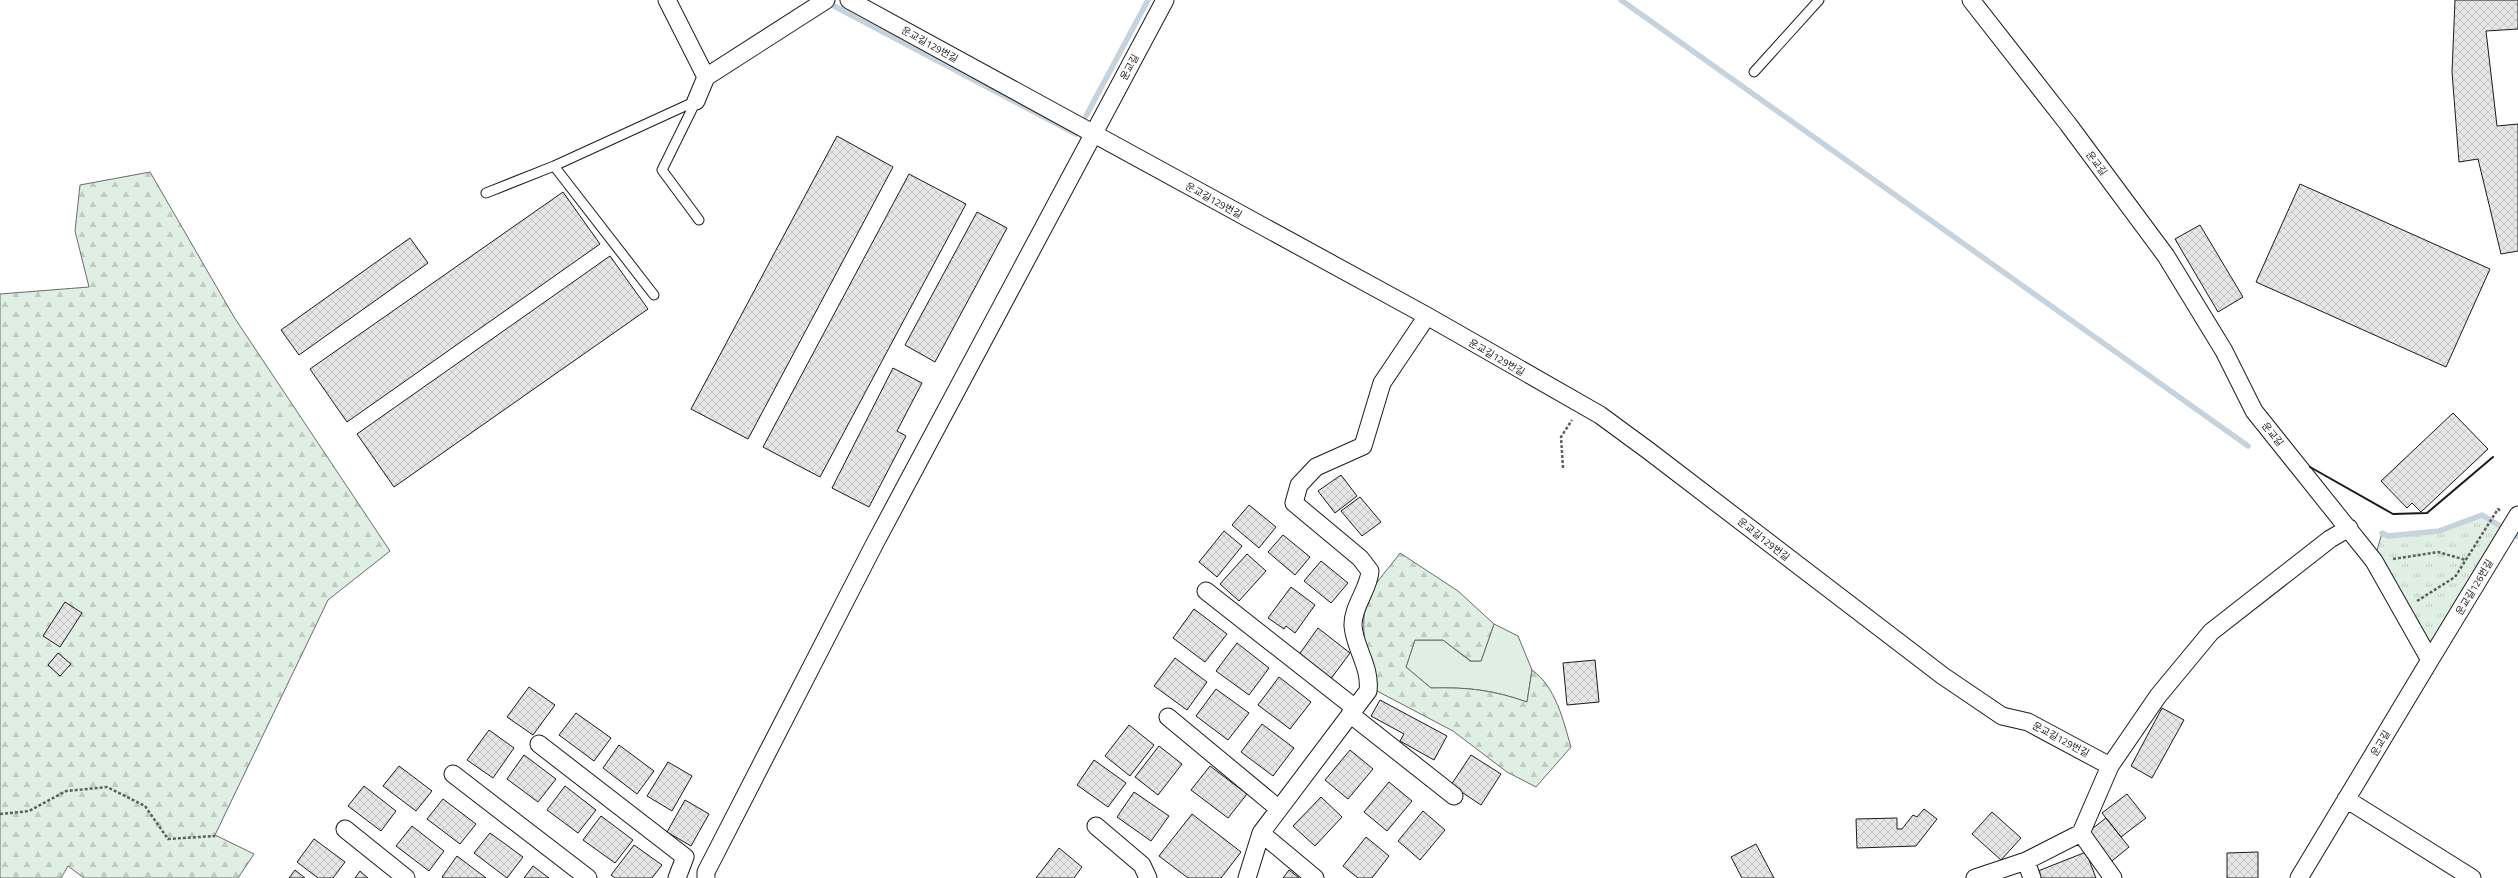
<svg xmlns="http://www.w3.org/2000/svg" width="2518" height="878" font-family="'Titillium Web','Noto Sans KR',sans-serif">
<defs>
<pattern id="forest-firs" width="22" height="20" patternUnits="userSpaceOnUse"><rect width="22" height="20" fill="#e0efe3"/><path d="M5 1l3.5 6h-7zM16 11l3.5 6h-7z" fill="#c0ccc2"/></pattern>
<pattern id="park-tufts" width="24" height="20" patternUnits="userSpaceOnUse"><rect width="24" height="20" fill="#e0efe3"/><path d="M3 7l-1-3M5 7V3M7 7l1-3M15 17l-1-3M17 17v-4M19 17l1-3" fill="none" stroke="#c0ccc2"/></pattern>
<pattern id="building-cross-hatch" width="8" height="8" patternUnits="userSpaceOnUse"><rect width="8" height="8" fill="#e6e6e6"/><path d="M0 0l8 8M0 8l8-8" fill="none" stroke="#c5c5c5"/></pattern>
</defs>
<rect width="100%" height="100%" fill="#fff"/>
<path fill="#e0efe3" stroke="#6a6a6a" d="M1494 624 1518 636 1532 670 1527 702C1493 690 1468 687 1431 688L1406 667 1415 640H1443L1470 661H1481Z"/>
<path fill="url(#forest-firs)" stroke="#6a6a6a" d="M150 172 234 317 390 551 328 600 215 835 254 854 238 878H84L68 866 61 878H0V294L89 287 75 231 80 185Z
M1400 553 1458 591 1494 624 1481 661H1471L1443 640H1415L1406 667 1431 688C1467 687 1493 690 1527 702L1532 670C1556 687 1563 720 1571 747L1536 787 1507 772 1453 731 1377 691C1368 664 1357 623 1369 595 1376 581 1391 566 1400 553Z"/>
<path fill="url(#park-tufts)" stroke="#6a6a6a" d="M2482 515 2508 531 2430 660 2374 561 2382 533 2388 536 2439 531Z"/>
<g fill="none" stroke-linecap="round" stroke-linejoin="round">
<path stroke="#c6d2dc" stroke-width="5.5" d="M1621 0 2248 446
M834 6 1076 134 1078 131
M1086 116 1148 0
M2382 533 2388 536 2439 531 2482 515 2518 537"/>
</g>
<path fill="url(#building-cross-hatch)" stroke="#1a1a1a" d="M2455 0H2518V29L2486 31 2497 126 2518 124V251L2501 254 2478 159 2459 162 2452 72Z
M837 136 893 167 748 439 691 409Z
M909 174 966 204 820 477 763 447Z
M2300 184 2490 269 2446 367 2256 282Z
M563 192 600 244 347 422 310 369Z
M977 212 1007 228 935 362 905 345Z
M2200 225 2243 297 2218 312 2175 239Z
M410 238 428 263 299 355 281 330Z
M610 256 648 309 394 487 357 434Z
M893 368 922 383 897 431 906 436 869 507 832 488Z
M2453 413 2488 449 2421 512 2412 503 2407 508 2381 481Z
M1341 475 1357 496 1335 513 1318 491Z
M1360 497 1381 522 1362 536 1341 511Z
M1249 505 1276 527 1259 548 1232 525Z
M1224 531 1242 546 1217 577 1199 562Z
M1283 535 1310 557 1295 575 1268 552Z
M1247 554 1266 571 1239 601 1220 584Z
M1321 561 1348 583 1331 603 1304 581Z
M1291 587 1315 605 1295 633 1286 626 1284 629 1268 618Z
M65 602 82 613 60 647 43 636Z
M1194 609 1227 634 1205 662 1173 638Z
M1318 628 1350 653 1330 680 1298 656Z
M1237 643 1269 668 1249 695 1216 671Z
M58 653 71 664 60 676 48 665Z
M1175 658 1207 682 1187 710 1154 686Z
M1595 660 1599 702 1567 705 1563 663Z
M1279 677 1311 702 1290 729 1258 705Z
M529 687 555 705 533 735 507 717Z
M1216 689 1249 713 1228 740 1196 716Z
M1380 700 1447 736 1434 760 1400 741 1404 734 1371 716Z
M2162 708 2184 720 2152 778 2131 766Z
M576 713 611 738 594 761 559 735Z
M1262 724 1294 748 1273 776 1241 752Z
M1129 725 1154 745 1130 776 1105 756Z
M489 730 514 748 493 778 467 760Z
M619 745 654 771 637 794 603 768Z
M1159 746 1182 764 1158 795 1135 777Z
M1350 750 1373 769 1348 799 1325 780Z
M524 755 556 779 538 802 507 779Z
M1471 755 1501 774 1481 805 1451 785Z
M1094 760 1126 783 1108 807 1077 785Z
M668 762 692 776 672 811 647 796Z
M399 766 432 791 416 811 383 786Z
M1210 766 1247 794 1228 818 1191 790Z
M1389 782 1412 801 1387 831 1364 812Z
M364 786 396 811 381 831 348 806Z
M565 786 596 810 578 833 547 810Z
M1134 792 1169 816 1151 841 1117 817Z
M2127 794 2146 818 2121 837 2102 813Z
M1321 797 1342 817 1315 846 1293 826Z
M443 799 476 824 460 844 427 819Z
M685 800 709 814 691 846 667 832Z
M1924 809 1937 819 1916 846 1857 848 1856 819 1897 818V829H1902L1913 815 1917 817Z
M1423 811 1445 830 1420 860 1398 841Z
M1992 812 2021 838 2001 860 1972 834Z
M1192 814 1241 852 1221 878H1188L1159 856Z
M601 816 633 840 615 863 583 840Z
M2106 818 2129 847 2112 861 2088 832Z
M412 826 444 851 429 871 396 846Z
M490 833 523 857 507 878 474 853Z
M1366 837 1389 856 1372 878H1358L1343 866Z
M314 839 345 862 333 878H318L297 862Z
M1756 844 1774 878H1742L1731 857Z
M634 845 662 865 652 878H615L611 875Z
M1059 848 1082 867 1074 878H1036Z
M2086 852 2096 878H2041L2038 871Z
M2258 852V878H2227V853Z
M457 856 486 878H444L442 877Z
M533 866 549 878H524Z
M295 870 305 878H289Z
M1289 870 1299 878H1283Z
M360 871 368 878H355Z"/>
<g fill="none" stroke-linecap="round" stroke-linejoin="round">
<defs>
<path id="service" d="M1754 72 1819 0
M696 101 662 170 699 220
M554 166 654 295
M486 193 554 166 696 101"/>
<path id="minor" d="M667 0 706 77
M849 0 1427 316 1600 415 1649 451 1943 676 2002 716 2028 722 2110 766
M1971 0 2068 124 2166 256 2224 351 2254 411 2374 561 2430 660 2299 878
M696 101 706 77 826 0
M1206 591 1355 708
M2430 660 2518 515
M1350 714 1454 796
M1168 717 1279 809
M539 744 685 857 677 878
M453 774 588 878
M2346 799 2472 878
M1096 826 1142 865 1148 878
M345 829 406 878
M1261 833 1315 878
M2081 833 2113 878
M2026 861 2032 878
M706 878V872L874 545 1165 0
M1247 878 1261 833 1368 691C1371 667 1355 649 1353 626 1352 607 1369 589 1370 571L1360 558 1294 503 1299 485 1316 467 1363 446 1382 383 1427 316
M1975 878 2026 861 2081 833 2110 766 2158 696 2211 632 2330 539 2349 528"/>
</defs>
<use href="#service" stroke="#1a1a1a" stroke-width="11"/>
<use href="#minor" stroke="#1a1a1a" stroke-width="19"/>
<path stroke="#5f5f5f" stroke-width="2.5" stroke-dasharray="3 2" stroke-linecap="butt" d="M1563 468 1561 437 1572 420
M2393 559 2438 552 2466 560
M2417 601 2455 577 2498 509 2501 511
M0 814 29 811 66 791 107 787 145 806 168 839 215 836"/>
<use href="#service" stroke="#fff" stroke-width="9"/>
<use href="#minor" stroke="#fff" stroke-width="17"/>
<path stroke="#1a1a1a" stroke-width="2" d="M2310 467 2393 514 2427 513 2493 457"/>
</g>
<g text-anchor="middle" stroke-width="3" stroke-linejoin="round" paint-order="stroke">
<g font-size="10" fill="#1a1a1a" stroke="#fff">
<text transform="translate(930 44) rotate(29)" y="4">운교길129번길</text>
<text transform="translate(1129 67) rotate(-62)" y="4">운교길</text>
<text transform="translate(2097 163) rotate(53)" y="4">운교길</text>
<text transform="translate(1214 200) rotate(29)" y="4">운교길129번길</text>
<text transform="translate(1497 357) rotate(30)" y="4">운교길129번길</text>
<text transform="translate(2273 434) rotate(51)" y="4">운교길</text>
<text transform="translate(1764 539) rotate(38)" y="4">운교길129번길</text>
<text transform="translate(2474 587) rotate(-59)" y="4">운교길126번길</text>
<text transform="translate(2061 739) rotate(28)" y="4">운교길129번길</text>
<text transform="translate(2380 743) rotate(-59)" y="4">운교길</text>
</g>
</g>
</svg>
